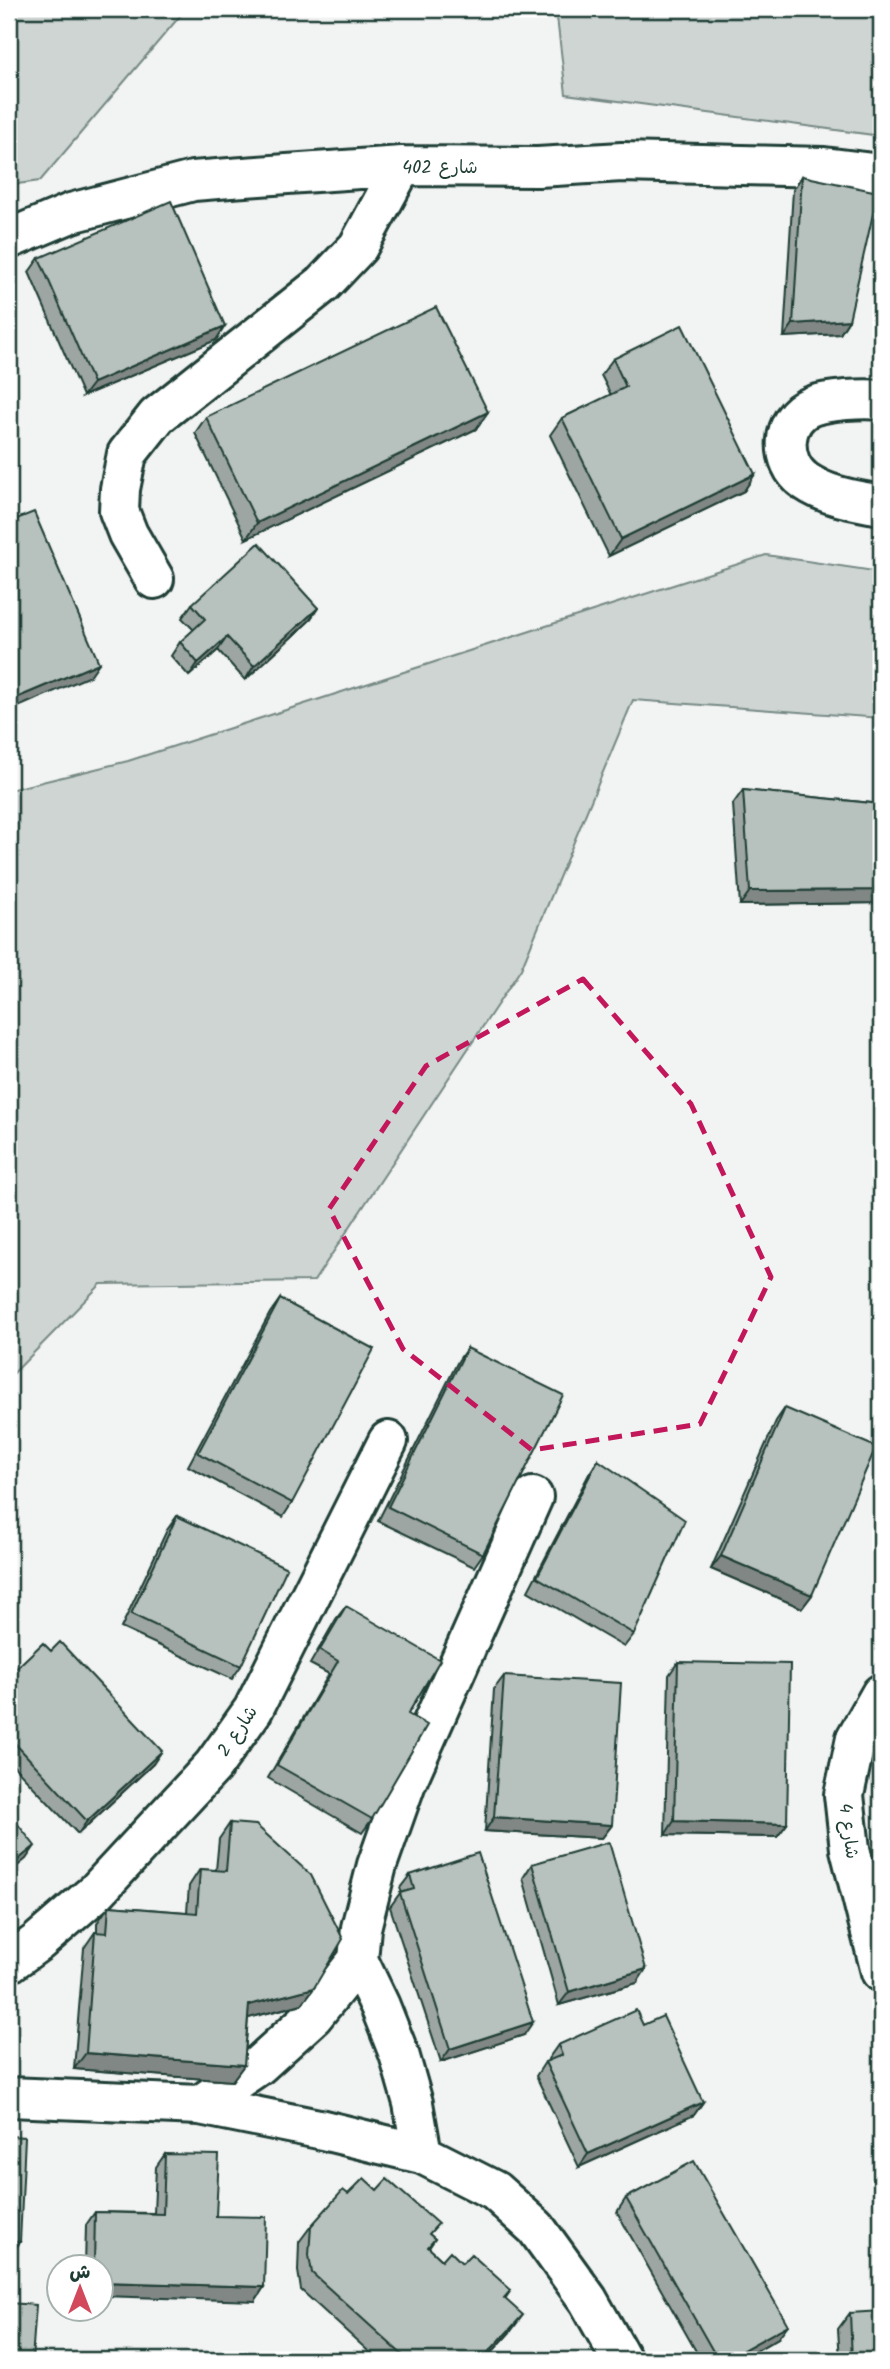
<svg xmlns="http://www.w3.org/2000/svg" width="890" height="2369" font-family="Kalam,'Playpen Sans Arabic',sans-serif">
<rect width="100%" height="100%" fill="#f2f3f3"/>
<filter id="ink" filterUnits="userSpaceOnUse"><feTurbulence type="fractalNoise" baseFrequency=".0143" numOctaves="2"/><feDisplacementMap in="SourceGraphic" scale="14" xChannelSelector="R" yChannelSelector="G"/><feConvolveMatrix kernelMatrix="1 2 1 2 8 2 1 2 1" color-interpolation-filters="sRGB"/></filter>
<g filter="url(#ink)">
<path fill="#ced5d3" stroke="#768984" stroke-width="2" d="M9 9H186L40 181 9 185Z
M556 9H881V136L566 94Z
M766 555 881 572V718L633 700 521 969 314 1281 101 1284 9 1378V790L128 761Z"/>
<g fill="none" stroke-linecap="round" stroke-linejoin="round">
<defs>
<path id="street" d="M9 239 71 213 193 181 230 178 402 166 538 167 622 162 824 167 881 174
M881 400C864 398 828 400 812 406 780 418 779 463 805 481 828 497 855 500 881 505
M154 579 128 534 119 511 120 489 127 454 157 416 323 284 358 247 402 166
M881 1694 856 1738 844 1795 850 1849 881 1972
M9 1963 38 1942 96 1892 213 1766 253 1710 388 1441
M9 2097 200 2105 319 2129 422 2154 495 2191 536 2228 588 2300 622 2360
M200 2105 259 2065 313 2016 358 1960
M422 2154 413 2103 399 2054 380 2006 358 1960 361 1928 377 1865 406 1783 533 1497"/>
</defs>
<use href="#street" stroke="#1f3d34" stroke-width="44"/>
<use href="#street" stroke="#fff" stroke-width="38"/>
</g>
<path fill="#9da6a3" stroke="#1f3d34" stroke-width="2" d="M802 176 849 320 840 334 784 337 793 190Z
M39 258 225 326 216 340 83 396 29 272Z
M613 359 755 474 744 491 609 556 550 435 562 418 611 395 601 375Z
M206 417 476 429 246 539 195 433Z
M192 604 318 608 309 621 245 680 218 650 189 676 171 656 180 642 194 630 182 618Z
M743 790 881 804V903L740 905 733 804Z
M280 1299 292 1503 283 1517 188 1466 270 1313Z
M467 1348 483 1554 474 1567 378 1521 458 1361Z
M785 1408 812 1595 802 1608 711 1569 776 1421Z
M598 1460 634 1634 624 1647 528 1591 589 1474Z
M177 1516 241 1666 232 1679 121 1628 167 1530Z
M346 1606 408 1714 372 1819 362 1833 268 1778 329 1674 310 1664 336 1619Z
M678 1662 787 1824 777 1837 665 1835 669 1675Z
M9 1675 153 1764 78 1834 9 1761Z
M504 1676 612 1825 602 1838 485 1831 494 1689Z
M230 1823 314 1988 302 2004 248 2018 244 2065 232 2081 74 2069 84 1948 95 1932H97V1923L109 1906 187 1912 189 1886 200 1869 216 1870 219 1839Z
M532 1864 637 1983 559 2005 523 1878Z
M410 1875 524 2035 441 2062 390 1907 400 1893H402L400 1888Z
M643 2025 703 2102 694 2115 579 2167 536 2076 545 2062 549 2061 548 2059 558 2045Z
M165 2154 216 2216 264 2287 255 2301 102 2267H85L86 2225 95 2212 154 2213 156 2167Z
M377 2190 435 2239 429 2248 442 2260 462 2263 511 2290 505 2299 511 2331 485 2360H378L301 2290 298 2271 299 2242 311 2226Z
M626 2198 778 2338 740 2360H701L617 2212Z
M850 2313 881 2360H840L838 2329Z"/>
<path fill="#808784" stroke="#1f3d34" stroke-width="2" d="M849 320 840 334 784 337 793 324Z
M225 326 216 340 83 396 93 383Z
M488 412 476 429 246 539 257 523Z
M755 474 744 491 609 556 621 539Z
M318 608 309 621 245 680 254 666Z
M227 637 218 650 189 676 198 663Z
M99 663 90 676 9 711V701Z
M881 890V903L740 905 750 891Z
M721 1556 812 1595 802 1608 711 1569Z
M162 1751 153 1764 78 1834 87 1821Z
M494 1817 612 1825 602 1838 485 1831Z
M674 1821 787 1824 777 1837 665 1835Z
M35 1846 26 1859 9 1873V1867Z
M646 1969 637 1983 559 2005 569 1992Z
M314 1988 302 2004 237 2021 249 2005Z
M533 2022 524 2035 441 2062 450 2049Z
M86 2053 244 2065 232 2081 74 2069Z
M703 2102 694 2115 579 2167 588 2154Z
M9 2241 20 2242 9 2258Z
M102 2282 264 2287 255 2301 102 2296Z
M523 2315 511 2331 485 2360H481Z
M788 2325 778 2338 740 2360H725Z"/>
<path fill="#b7c1bd" stroke="#1f3d34" stroke-width="2" d="M802 176 878 192 849 320 793 324Z
M171 201 225 326 93 383 39 258Z
M436 307 488 412 257 523 206 417Z
M682 325 755 474 621 539 562 418 626 387 613 359Z
M34 512 99 663 9 701V522Z
M259 543 318 608 254 666 227 637 198 663 180 642 205 619 192 604Z
M743 790 881 804V890L750 891Z
M280 1299 374 1349 292 1503 198 1453Z
M467 1348 563 1395 483 1554 388 1507Z
M785 1408 876 1447 812 1595 721 1556Z
M598 1460 685 1520 634 1634 537 1577Z
M177 1516 287 1568 241 1666 131 1614Z
M346 1606 440 1660 408 1714 427 1725 372 1819 277 1765 338 1661 320 1650Z
M60 1642 162 1751 87 1821 9 1737V1675L43 1643 51 1651Z
M678 1662 790 1664 787 1824 674 1821Z
M504 1676 621 1683 612 1825 494 1817Z
M9 1813 35 1846 9 1867Z
M230 1823 256 1825 311 1875 343 1939 314 1988 249 2005 244 2065 86 2053 95 1932 107 1933 109 1906 197 1913 200 1869 226 1871Z
M609 1842 646 1969 569 1992 532 1864Z
M478 1853 533 2022 450 2049 400 1893 414 1889 410 1875Z
M636 2010 643 2025 663 2016 703 2102 588 2154 545 2062 562 2055 558 2045Z
M9 2136 25 2137 20 2242 9 2241Z
M165 2154 219 2155 216 2216 266 2217 264 2287 102 2282V2267H94L95 2212 163 2214Z
M694 2161 788 2325 725 2360H718L626 2198Z
M364 2178 377 2190 387 2179 438 2224 429 2234 435 2239 428 2247 442 2260 450 2251 462 2263 471 2254 511 2290 504 2298 523 2315 481 2360H408L312 2273 309 2255 311 2226 343 2190 348 2194Z
M9 2303 36 2305 32 2360H9Z
M881 2311V2360H852L850 2313Z"/>
</g>
<path fill="none" stroke="#c2185b" stroke-width="5" stroke-dasharray="14 9" stroke-linejoin="round" d="M583 979 691 1104 771 1277 700 1424 532 1450 403 1349 329 1209 426 1066Z"/>
<g text-anchor="middle" stroke-width="5" stroke-linejoin="round" paint-order="stroke">
<g font-size="18" fill="#1f3d34" stroke="#fff">
<text x="440" y="173">شارع 402</text>
<text transform="translate(237 1731) rotate(-56)" y="6">شارع 2</text>
<text transform="translate(849 1831) rotate(82)" y="6">شارع 4</text>
</g>
</g>
<rect width="890" height="2369" fill="none" stroke="#fff" stroke-width="35"/>
<rect x="18" y="18" width="855" height="2334" fill="none" stroke="#1f3d34" stroke-width="2.5" filter="url(#ink)"/>
<g transform="translate(80 2288)"><circle r="33" fill="#ffffff" stroke="#a5b1ae" stroke-width="2"/>
<path d="M0-5L12 26L0 18L-12 26Z" fill="#d1495b"/>
<text y="-10" font-size="19" font-weight="bold" text-anchor="middle" fill="#1f3d34">ش</text>
</g>
</svg>
